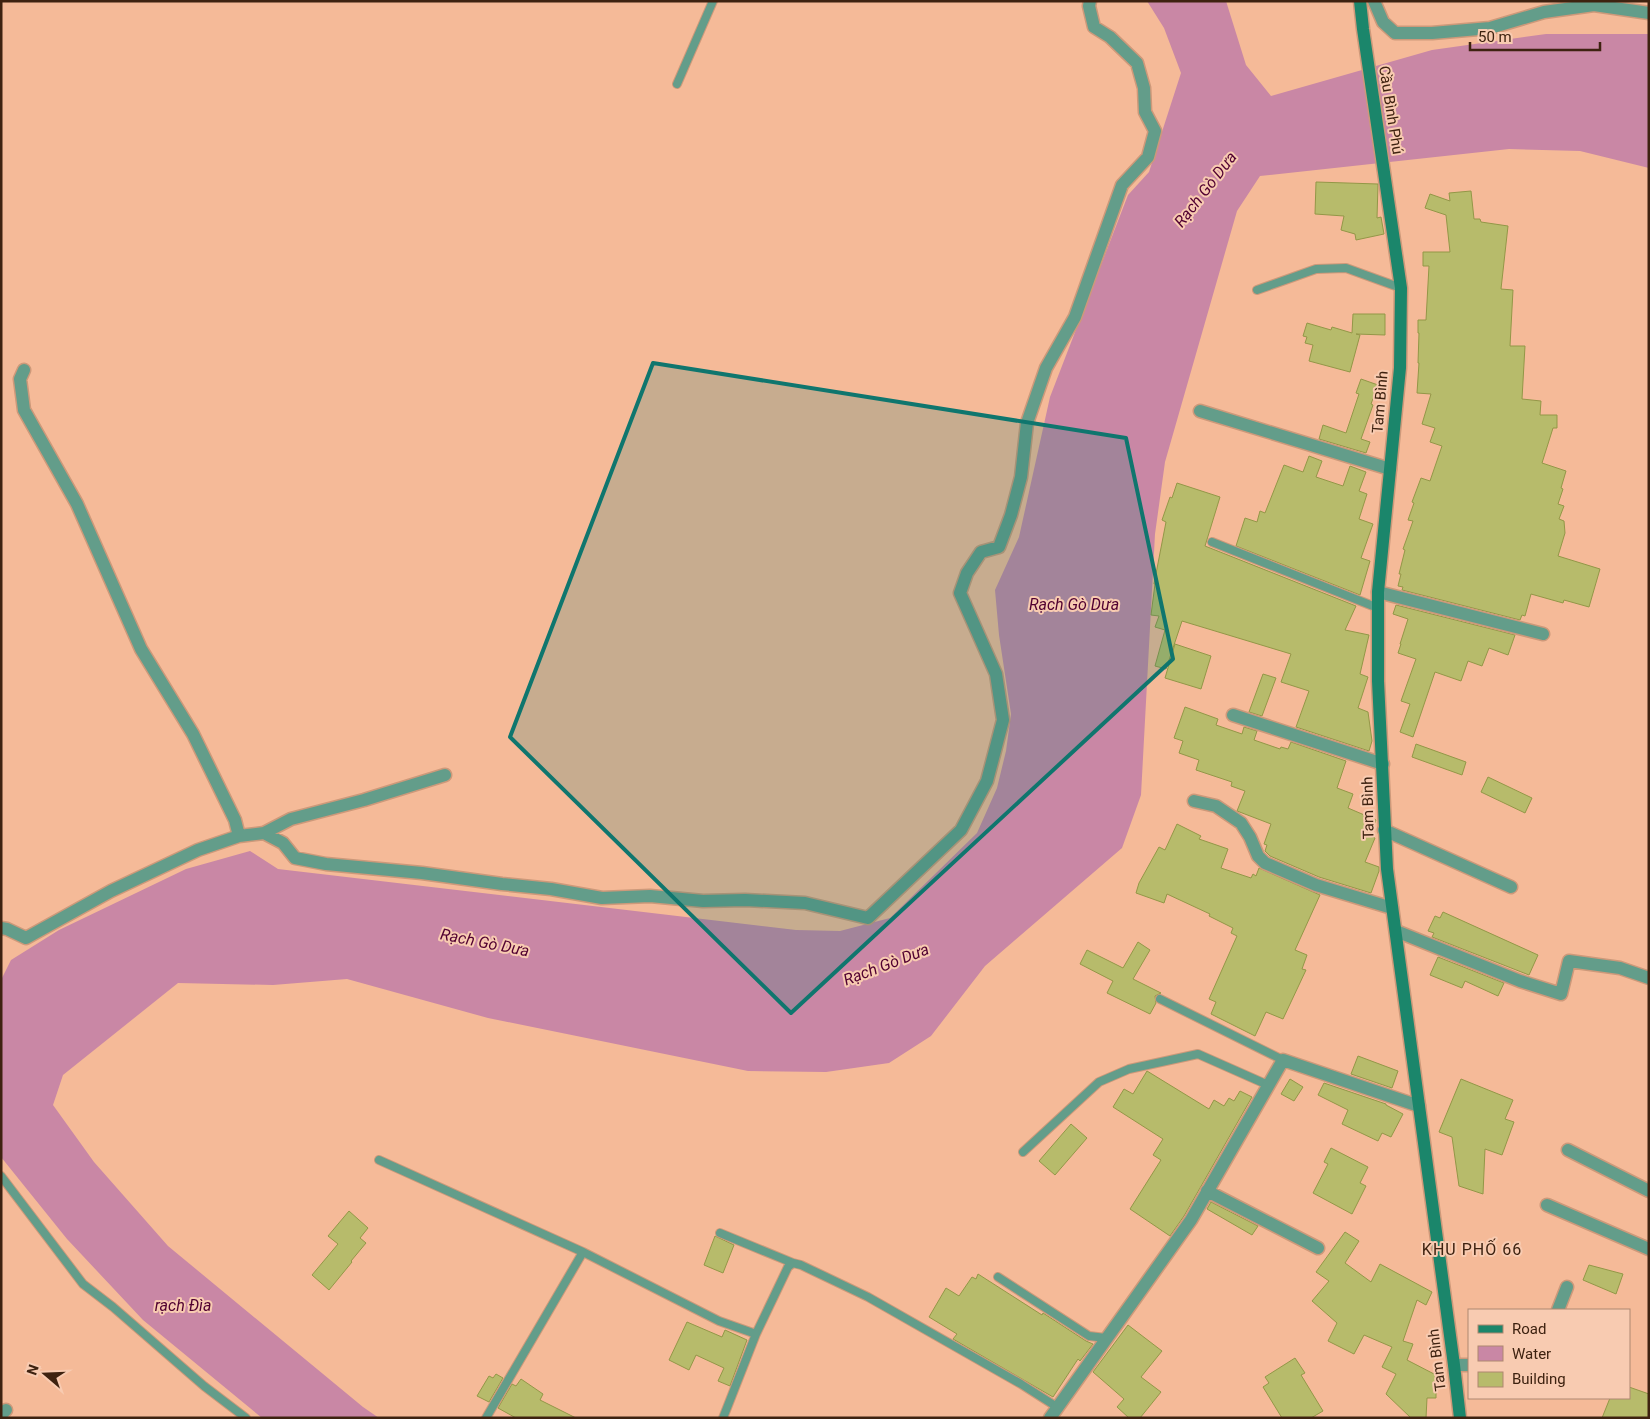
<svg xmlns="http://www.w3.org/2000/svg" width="1650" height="1419" font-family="Roboto,sans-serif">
<rect width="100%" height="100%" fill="#f5ba98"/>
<path fill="#c987a5" d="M1147 1H1226L1246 65 1271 96 1432 50 1546 34H1649V168L1580 151 1509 149 1260 176 1237 211 1165 462 1155 534 1141 795 1122 848 985 966 931 1036 889 1063 826 1072 748 1071 488 1018 347 979 273 985 178 983 63 1075 53 1105 94 1162 168 1246 363 1407 379 1418H262L143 1320 67 1239 1 1157V980L11 960 59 930 186 869 250 851 278 869 796 930 840 931 890 918 977 833 997 788 1006 751 1011 714 999 635 995 590 1019 537 1050 397 1128 195 1149 172 1181 73 1164 28Z"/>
<path fill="#b7bb6b" stroke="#939747" d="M1316 182 1378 184 1377 218 1381 217 1384 234 1356 240 1355 234 1341 230 1344 216 1315 214Z
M1471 191 1474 219H1480L1481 222 1508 226 1501 289 1513 290 1510 346H1525L1522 399 1541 401 1540 415H1557V428H1553L1542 463 1566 471 1561 488 1563 489 1558 504 1564 506 1559 519 1564 521 1565 533 1558 556 1600 569 1589 607 1564 600 1563 603 1531 594 1525 616 1522 615 1520 620 1402 590 1403 587 1398 586 1401 574H1399L1405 550 1403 549 1413 521 1408 520 1414 503 1412 502 1421 478 1430 481 1442 446 1430 442 1435 428 1422 424 1431 394 1417 393 1419 363H1418L1419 333H1418V320H1426L1429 266H1423V252H1450L1446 215 1425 208 1430 194 1450 201 1449 193Z
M1353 314H1385V335L1356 334 1360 335 1350 372 1309 361 1313 345 1305 343 1307 337 1303 336 1307 323 1331 330 1332 327 1352 333Z
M1361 379 1378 385 1371 404 1373 405 1361 439 1370 442 1366 453 1319 439 1323 425 1346 433 1359 394 1356 393Z
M1309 456 1322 461 1316 477 1343 486 1350 466 1366 472 1359 491 1367 494 1359 519 1373 524 1361 558 1370 561 1360 595 1236 546 1245 518 1257 522 1260 511 1265 513 1284 465 1303 472Z
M1177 483 1220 497 1205 546 1356 606 1345 630 1369 635 1360 674 1368 677 1358 708 1368 712 1372 741 1369 751 1296 727 1309 691 1281 682 1291 654 1182 621 1166 669 1155 666 1165 630 1155 627 1159 616 1151 615 1155 584H1154L1166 522 1162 520 1170 497 1172 498Z
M1396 605 1515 635 1508 655 1489 648 1482 666 1468 661 1461 681 1435 672 1413 737 1400 732 1410 704 1401 701 1416 659 1398 653 1401 644H1400L1408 619 1393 614Z
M1175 644 1211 656 1201 689 1165 678Z
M1263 674 1276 678 1262 716 1249 712Z
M1185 707 1218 719 1216 725 1242 734 1244 727 1257 731 1254 740 1280 749 1281 747 1288 749 1291 742 1346 761 1337 788 1353 794 1348 808 1376 820 1369 835 1375 838 1365 862 1379 867V871L1371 893 1319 877 1270 856 1265 851 1267 845 1264 844 1271 824 1237 811 1245 791 1231 786 1232 782 1196 770 1199 760 1179 753 1183 741 1174 738Z
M1416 744 1466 762 1462 775 1412 757Z
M1488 777 1532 798 1525 813 1481 792Z
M1177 824 1201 836 1199 839 1228 849 1221 868 1251 878 1253 874 1256 876 1259 868 1320 895 1295 950 1307 955 1302 969 1306 970 1283 1019 1266 1012 1255 1036 1211 1014 1216 1002 1209 999 1237 936 1231 933 1233 928 1209 916 1210 914 1167 894 1164 903 1136 893 1139 883 1159 847 1165 850Z
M1443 912 1538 955 1529 975 1432 937 1434 933 1428 931 1435 916 1440 918Z
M1138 942 1150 950 1133 979 1161 993 1155 996 1156 1003 1150 1014 1107 993 1113 981 1080 964 1087 950 1123 968Z
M1438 957 1504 983 1498 996 1465 981 1462 988 1430 975Z
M1358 1056 1398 1071 1392 1088 1351 1074Z
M1147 1071 1209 1109 1214 1100 1224 1106 1229 1098 1234 1101 1240 1091 1252 1097 1184 1216 1170 1236 1130 1209 1161 1160 1153 1155 1163 1139 1113 1107 1124 1089 1133 1094Z
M1290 1079 1303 1087 1294 1101 1281 1094Z
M1461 1079 1513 1100 1505 1119 1514 1122 1502 1155 1485 1149 1483 1194 1459 1186 1452 1137 1439 1132Z
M1324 1083 1386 1104V1105L1403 1114 1391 1137 1382 1133 1378 1141 1342 1124 1348 1110 1318 1095Z
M1071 1124 1087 1138 1055 1175 1039 1161Z
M1331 1148 1368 1167 1360 1183 1366 1186 1352 1214 1313 1193 1328 1164 1324 1162Z
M1211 1202 1258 1226 1252 1235 1207 1209Z
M349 1211 368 1228 360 1238 366 1243 351 1261 352 1262 329 1290 312 1275 338 1244 328 1236Z
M1345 1232 1359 1241 1345 1263 1371 1282 1380 1264 1432 1292 1426 1305 1417 1300 1403 1341 1413 1344 1407 1360 1436 1375V1398H1427L1426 1418H1411L1386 1394 1396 1374 1382 1367 1392 1347 1364 1335 1354 1354 1328 1341 1337 1323 1312 1301 1329 1281 1316 1272Z
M715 1236 734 1245 723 1273 704 1265Z
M1589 1265 1623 1274 1616 1294 1583 1280Z
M978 1274 1042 1315 1043 1313 1086 1341 1093 1344 1080 1361 1078 1359 1053 1397 953 1339 957 1334 929 1317 946 1288 959 1296 972 1277 976 1279Z
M687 1322 722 1337 725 1330 747 1340 730 1386 718 1381 724 1368 696 1355 689 1370 669 1360Z
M1128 1325 1162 1351 1141 1377 1161 1392 1140 1418H1129L1117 1407 1124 1399 1093 1372Z
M1295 1358 1305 1373 1301 1375 1323 1411 1311 1418H1282L1263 1387 1269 1383 1265 1377Z
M496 1374 503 1378 489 1402 477 1396 489 1376 493 1378Z
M521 1379 543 1394 540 1400 576 1418H516L498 1408 512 1384 516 1386Z
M1629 1387 1649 1394V1418H1602L1610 1398H1629Z"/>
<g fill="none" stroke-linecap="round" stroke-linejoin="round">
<defs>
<path id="service" d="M677 84 713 1
M1257 290 1316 269 1346 268 1401 288
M1212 542 1378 608
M1160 999 1283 1060
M1023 1152 1099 1082 1129 1069 1198 1054 1268 1085
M379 1160 583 1252 719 1321 756 1334
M1 1176 83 1284 113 1307 204 1386 246 1418
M720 1233 793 1263
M998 1277 1089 1336 1106 1338
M486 1418 583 1252
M723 1418 756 1334 788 1267 793 1263 801 1265 868 1297 1021 1384 1057 1407"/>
<path id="minor" d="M1374 1 1383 22 1395 33H1432L1490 28 1544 12 1594 5 1649 13
M1200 411 1390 469
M1378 592 1543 634
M1233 715 1383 764
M1194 801 1216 806 1241 823 1250 837 1258 856 1265 863 1316 885 1392 908
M1384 830 1511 887
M264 833 291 819 364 800 445 775
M239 836 264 833 283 843 295 858 326 864 422 873 502 884 551 889 602 898 650 896 703 901 745 900 805 903 868 918 961 830 987 781 1003 720 996 674 960 593 967 573 981 552 999 547 1011 515 1021 477 1027 423 1046 368 1075 317 1122 185 1148 157 1155 131 1145 112 1144 88 1137 63 1110 37 1094 27 1089 6 1090 1
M1 928 7 929 26 938 111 891 198 850 239 836 235 820 193 734 141 649 77 504 24 410 20 379 24 370
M1396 931 1520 981 1561 994 1569 961 1620 968 1649 978
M1568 1150 1649 1191
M1207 1191 1318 1248
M1547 1205 1649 1249
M1558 1310 1567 1287
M1454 1365H1469
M1 1415 6 1410
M1050 1418 1191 1220 1283 1060 1419 1106"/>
<path id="secondary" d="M1360 1 1363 29 1401 288 1400 368 1378 592V681L1387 869 1454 1365 1460 1418"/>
</defs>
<use href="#service" stroke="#cd997a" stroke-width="10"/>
<use href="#minor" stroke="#cd997a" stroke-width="15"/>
<use href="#secondary" stroke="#cd997a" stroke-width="15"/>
<use href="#service" stroke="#639d8a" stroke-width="8"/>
<use href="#minor" stroke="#639d8a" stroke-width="12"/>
<use href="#secondary" stroke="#1b866b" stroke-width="12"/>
</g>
<path fill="#0f766e" fill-opacity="0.2" stroke="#0f766e" stroke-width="4" stroke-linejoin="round" d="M653 363 1126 438 1173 659 791 1013 510 737Z"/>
<g text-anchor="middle" stroke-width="4" stroke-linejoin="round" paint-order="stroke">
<g font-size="15" fill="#3e2210" stroke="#f8cbb1">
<text transform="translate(1391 110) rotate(81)" y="5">Cầu Bình Phú</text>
<text transform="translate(1380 402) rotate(-85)" y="5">Tam Bình</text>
<text transform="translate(1368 808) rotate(-91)" y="5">Tam Bình</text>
<text transform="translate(1437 1360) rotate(-97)" y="5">Tam Bình</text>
</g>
<g font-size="16" font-style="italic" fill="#510031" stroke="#f8cbb1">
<text transform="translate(1205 189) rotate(-52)" y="6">Rạch Gò Dưa</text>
<text x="1074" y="610">Rạch Gò Dưa</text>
<text transform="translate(485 942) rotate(11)" y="6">Rạch Gò Dưa</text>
<text transform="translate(886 964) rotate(-21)" y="6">Rạch Gò Dưa</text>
<text x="183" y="1311">rạch Đìa</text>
</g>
<g font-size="16" letter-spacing="1" fill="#3e2210" stroke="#f8cbb1">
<text x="1472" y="1255">KHU PHỐ 66</text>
</g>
</g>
<rect width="1650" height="1419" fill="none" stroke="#3e2210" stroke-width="5"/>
<rect x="1468" y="1309" width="162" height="90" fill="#f8cbb1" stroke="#ae8771"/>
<rect x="1478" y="1325" width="25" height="8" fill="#1b866b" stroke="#ae8771"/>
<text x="1512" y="1334" font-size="15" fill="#3e2210">Road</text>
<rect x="1478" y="1346" width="25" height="15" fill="#c987a5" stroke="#ae8771"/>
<text x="1512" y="1359" font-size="15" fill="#3e2210">Water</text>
<rect x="1478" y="1372" width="25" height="15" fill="#b7bb6b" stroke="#ae8771"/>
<text x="1512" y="1384" font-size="15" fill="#3e2210">Building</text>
<g transform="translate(45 1374) rotate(289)" stroke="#f8cbb1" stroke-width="4" paint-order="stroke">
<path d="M0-4L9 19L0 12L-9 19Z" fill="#3e2210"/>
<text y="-8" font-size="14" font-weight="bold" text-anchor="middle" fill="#3e2210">N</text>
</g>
<path d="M1470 42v8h130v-8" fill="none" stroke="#3e2210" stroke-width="2.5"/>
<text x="1478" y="42" font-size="15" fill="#3e2210" stroke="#f8cbb1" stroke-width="4" paint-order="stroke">50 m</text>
</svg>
